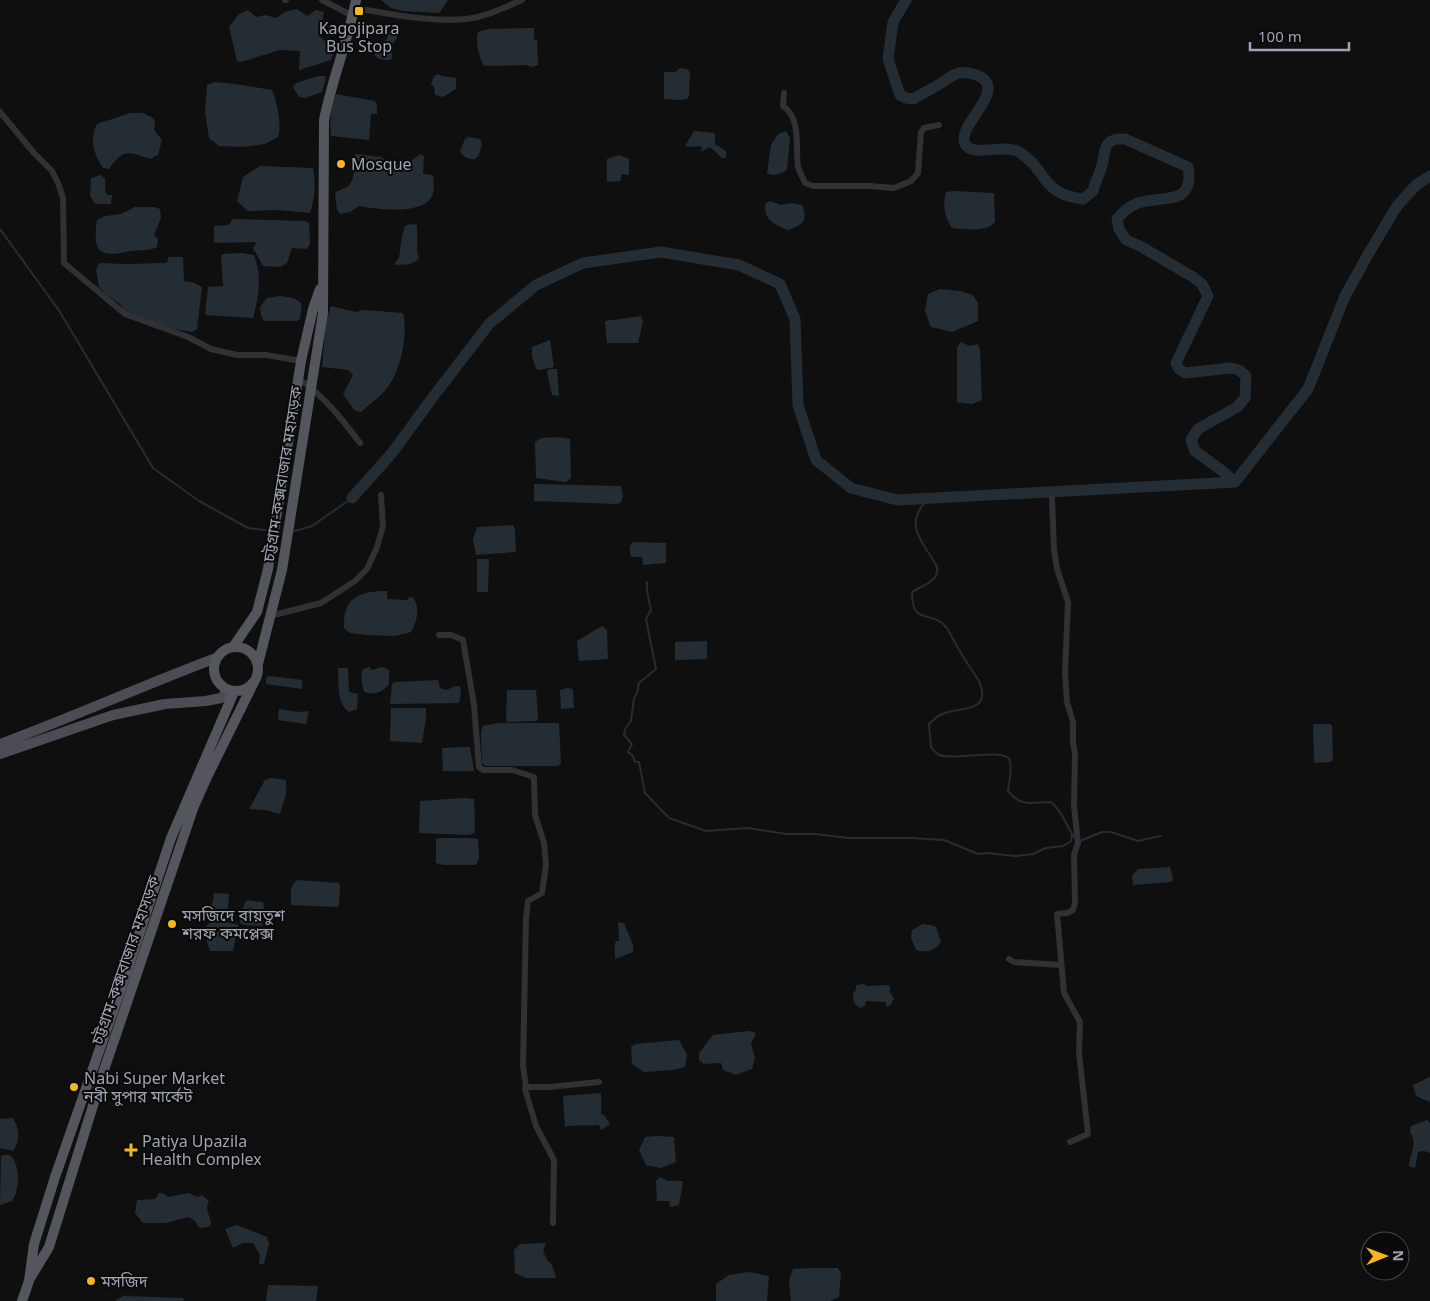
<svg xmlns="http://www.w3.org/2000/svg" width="1430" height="1301" font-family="'Noto Sans','Noto Sans Bengali',sans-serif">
<rect width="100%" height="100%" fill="#0f0f10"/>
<path fill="#252d34" d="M381 0H448L439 13 402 11 391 8Z
M297 9 307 16 316 10 324 12 319 36 335 50 331 60 299 70 300 51 280 50 241 62 237 61 229 27 239 14 248 10 256 17 265 15 276 18 285 12Z
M534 28V40H537L538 65 532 67 526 65 484 66C479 56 475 43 478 32L489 29Z
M390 30 397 33V38L393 43 392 59C387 61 379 60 375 56 372 45 377 44 386 40Z
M680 68 687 69 690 72 689 96 687 99 680 100 664 99V72H675Z
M438 74 442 76 456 78V89L443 97 435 95 434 87 431 84 434 76Z
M318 76H325L326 78 322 92 306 98 299 97 293 87 296 83Z
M215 82 235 84 272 90C277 100 282 128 278 137L265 144 242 147 219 146 209 138 205 112 207 85Z
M336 94 375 101 377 106V114H371L369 140 331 136C329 121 331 108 336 94Z
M130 113H143L153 118 155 122 154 130 162 140 158 155 150 159C128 151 123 149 109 169L103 168C94 154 89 140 97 124Z
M694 131 715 133V144L726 151V158H722L710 147 701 152 702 147C696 145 691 148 685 146Z
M786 131 790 138 787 170C781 174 773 177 767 173L771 145 778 134Z
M469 137 480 139 482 144 479 155 475 159C468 159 464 158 460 151L465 139Z
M355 154 381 157 386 161 397 164 409 163 420 154 424 156 423 174 433 175C434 182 435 191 431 198 420 215 375 209 359 206L350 212 340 214 337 210 335 193C339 190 343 189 347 187 356 181 354 164 355 154Z
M619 155 629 159V175L622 174 620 181 607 182V159Z
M260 166 313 168C316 184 315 198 310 213L277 210 248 211 237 201 243 177Z
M100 175 105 178V192L108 195H112L111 204H95L90 196 91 178Z
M953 191 994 193 995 222C986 233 966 229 952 228 945 217 942 206 946 192Z
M770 201 781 205 792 203 802 205C809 221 802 226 787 230 774 224 764 221 765 204Z
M135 207H154L160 209 161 218 154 235 158 239 157 247C150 251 139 250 130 251 100 258 92 254 97 220L105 216 121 214Z
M233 219 305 221 309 223 310 244 307 249 292 248 287 263 280 267 263 266 253 248 257 242 214 243V226L229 225Z
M410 224 417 225V251L419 257C415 266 405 264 396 265L394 264 399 258 402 236 405 226Z
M241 253 254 255C262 277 259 296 253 318L205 315 208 287 223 286 221 256 223 254Z
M168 257H183L184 281 195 283 202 287 197 329 192 332 174 329 126 313 120 304 107 295 99 287 96 270 98 265 100 263 126 264 165 263 168 261Z
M940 289 960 291 973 295 978 303V321L952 332 931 327 925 311 928 294Z
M280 296 293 298 300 302 302 306 300 319 297 321H264L261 315 260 307 267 298Z
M331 306 355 312 364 310 403 313C408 334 401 371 387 388 380 397 370 404 361 412L354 410 343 394 353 375 348 370 322 367 326 322Z
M641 316 643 321 638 343H607L605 321Z
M550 340 554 367 539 370 536 369 532 356V347Z
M960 342 970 346 978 344 980 349 982 400 972 404 957 402V348Z
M549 369H557L559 396 552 395 547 372Z
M558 437 570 439 571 478 566 482 536 478 535 442 541 438Z
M534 484 621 486 623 496 621 502 617 504 534 501Z
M513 525 515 530 516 552 476 555 473 539 477 527Z
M633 542 666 543V563L643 565 642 557H632L630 555V546Z
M477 559H489L488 592H477Z
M387 591V599L408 600 409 597H412C421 606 417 622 411 632L395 636 368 635 350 633 344 628C343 597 359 591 387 591Z
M602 626 607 630 608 659 579 661 577 641Z
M707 641V659L675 660V642Z
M369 667 372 670 382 667 389 670V684C382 693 375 695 364 692 362 685 360 676 363 669Z
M338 668H348L349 692 358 694 357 709 349 712C336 703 339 682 338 668Z
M270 676 302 680V689L266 684V677Z
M438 680 440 688 446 690 456 686H460L461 693 459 703 390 704 392 684 395 682Z
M567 688 573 689 574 708 561 709 560 690Z
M507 690H536L538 716 537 721 508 722 506 719Z
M391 708H426V718L422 743 390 741Z
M279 709 299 712 309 711 306 724 278 720Z
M498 723H559L561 763 558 766H485L482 763 481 733 483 726Z
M1313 724H1330L1332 726 1333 758 1331 762 1314 763Z
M463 747H470L474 771H443L442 748Z
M271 778 286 780V795L280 813 279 814 266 810 249 809 265 780Z
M464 798 474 799 475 824 474 833 469 835 419 833 420 801Z
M440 838H472L478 839 479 857 477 864 474 865H443L436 863V839Z
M1170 867 1173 879 1171 882 1133 885 1132 876 1138 869Z
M297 880 339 883 340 886 339 905 337 907 291 905C291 896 289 886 297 880Z
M214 893 229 894 228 909 219 911 216 919H208C208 907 214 905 214 893Z
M247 900 263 902 264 909 262 926 244 925 240 923V913Z
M224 921 238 925 233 951H210L207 942V925L211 922Z
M618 922 624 923C627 934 635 942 633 952L615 959V944L616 941H619Z
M923 924 931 925 936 927 941 942C935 951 926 953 916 950L911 938 912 930Z
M863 984 868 986 888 985 891 988 889 990 894 999 890 1006H886V1002L866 1001 865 1006 860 1008 854 1003 853 993 856 990V985Z
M748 1031 756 1033 751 1043 755 1058 752 1069 736 1075 723 1070 721 1063 704 1064 699 1060V1053L713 1035Z
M679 1040 687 1055 685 1067 673 1070 644 1072 632 1064 631 1047 635 1044Z
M1430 1077V1102L1416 1096 1413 1085Z
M601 1093V1114L604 1115 610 1124 601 1130 599 1125 565 1126 563 1096Z
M13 1118C20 1129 20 1141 13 1151L0 1148V1119Z
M1427 1120 1430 1123V1153L1424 1151 1418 1152 1415 1168 1409 1166C1410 1153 1418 1144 1410 1132L1411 1126Z
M657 1136 674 1137 676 1162 661 1168 646 1165 639 1150 645 1137Z
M4 1155H10C21 1166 20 1189 12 1201L0 1205 1 1156Z
M660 1177 668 1181H683L679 1205 670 1207 669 1201H657L656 1181Z
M159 1193 165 1194 168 1197 188 1193 198 1197 202 1195 209 1201C204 1210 211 1216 211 1224L208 1227 200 1228 194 1220 188 1217 166 1223H143L135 1213 137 1200 155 1199Z
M237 1225 267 1237 269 1244 264 1264H259L260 1255 253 1243H243L233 1248 225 1229Z
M546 1243 543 1251 547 1260 552 1265 556 1278H526L515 1273 514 1250 520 1244Z
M811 1268H838L841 1273 839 1297 830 1301H791L789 1280 793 1269Z
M749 1272 769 1276 767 1301H716V1284L729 1275Z
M268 1285 318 1286 316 1301H266Z
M123 1296 183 1298 184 1301H115Z"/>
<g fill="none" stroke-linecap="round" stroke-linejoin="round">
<path stroke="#252d34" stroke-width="2" d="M0 229 60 312 153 468 199 501 248 528 271 531
M928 499C902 526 923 540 937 567 939 582 923 585 912 592 912 627 931 609 946 627 950 633 954 641 958 648 964 659 972 670 979 681 992 712 963 707 945 713 938 715 934 719 929 724L931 747C933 750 936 753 939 755 954 761 1002 748 1009 759 1013 767 1009 782 1008 791 1022 808 1031 802 1051 802 1064 813 1065 825 1075 838
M291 532 312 526 352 498
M647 582V591L651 610 646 619 656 669 639 683 637 693 634 698 631 721 625 729 624 735 632 744 628 752 633 756 635 762H639L645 793 669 818 706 831 747 828 787 834H815L848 838H912L944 840 978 854 987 853 1015 856 1033 854 1046 848 1063 846 1071 841 1072 834
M1080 841 1102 832H1111L1138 841 1161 836"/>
<path stroke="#252d34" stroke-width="11" d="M906 0 893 22 888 59 900 95 906 98 913 99C922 94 931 89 940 84 945 81 953 74 959 73 966 72 975 74 981 77 1006 92 956 126 965 144 973 158 1004 143 1019 152 1048 170 1040 194 1083 199L1093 191C1095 181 1100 174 1102 165 1105 157 1103 147 1110 142 1114 138 1120 139 1125 139L1188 167C1195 207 1162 195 1138 203 1130 206 1122 213 1117 219L1119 229 1126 240 1140 246 1193 277 1202 284 1208 296 1176 363 1179 369 1185 373 1231 368 1239 370 1246 376 1245 398 1237 407 1198 429 1191 440 1195 451 1225 473 1235 482
M352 498 392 453 433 397 489 324 536 285 583 263 661 252 739 265 780 284 795 319 798 405 816 460 851 488 897 500 1235 482 1308 389 1345 296 1370 251 1397 206 1416 185 1430 176"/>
<path stroke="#303035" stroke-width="6" d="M285 0H286
M322 0 353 16
M355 8C390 14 443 25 478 17 494 13 508 6 522 0
M784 93 783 106C802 119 795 148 798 167 800 173 803 178 805 183L813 186H870L894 188 911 181 918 173 921 132 924 128 939 125
M0 112 34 153 52 171 58 183 63 198 64 263 125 314 188 337 211 349 237 355H266L301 361
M299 379C324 396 342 419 360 443
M1052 498 1054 549 1057 569 1068 602 1065 673 1067 702 1073 722V743L1075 754 1074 806 1078 843 1074 855 1075 903 1073 910 1067 913 1057 914 1064 993 1080 1022 1079 1053 1088 1134 1070 1142
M270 616 321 603 355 581 367 569 377 547 383 526 381 495
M439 635H451L463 640 474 705 479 767 483 770H512L534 777 535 815 544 843 546 865 542 893 528 901 526 919 523 1066 526 1087
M1009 959 1014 962 1061 965
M553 1223 554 1160 536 1126 525 1089 526 1087H549L599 1082"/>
<path stroke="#4c4d54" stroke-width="10" d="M0 744C73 717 144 685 216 658
M0 754 113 715 165 704 206 701 221 698 229 690"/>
<path stroke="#54565d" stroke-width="10" d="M214 669a22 22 0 1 1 44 0a22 22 0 1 1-44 0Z
M233 647 257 612 268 569 301 361 313 309 320 289
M258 664 282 570 323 313 324 120C332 79 348 41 356 0
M31 1277 49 1247 105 1067 194 806 207 777 254 682
M22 1301 29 1281 34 1244 55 1177 126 974 171 838 234 692"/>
</g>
<g fill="#f6b621" stroke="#0a0a0b" stroke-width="2">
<rect x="354" y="6" width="10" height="10" rx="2.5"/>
<circle cx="341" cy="164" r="5"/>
<circle cx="172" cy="924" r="5"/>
<circle cx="74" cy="1087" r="5"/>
<path d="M128.5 1142.5h5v5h5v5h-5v5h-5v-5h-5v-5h5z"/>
<circle cx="91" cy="1281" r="5"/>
</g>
<g text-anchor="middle" stroke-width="4" stroke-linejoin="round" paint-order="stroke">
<g font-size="16" fill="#9fa4b2" stroke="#0a0a0b" text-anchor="start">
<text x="359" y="34" text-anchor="middle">Kagojipara<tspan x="359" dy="18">Bus Stop</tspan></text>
<text x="351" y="170">Mosque</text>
<text x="182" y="921">মসজিদে বায়তুশ<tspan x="182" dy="18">শরফ কমপ্লেক্স</tspan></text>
<text x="84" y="1084">Nabi Super Market<tspan x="84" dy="18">নবী সুপার মার্কেট</tspan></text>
<text x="142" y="1147">Patiya Upazila<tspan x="142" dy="18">Health Complex</tspan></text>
<text x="101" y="1287">মসজিদ</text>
</g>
<g font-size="16" fill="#9fa4b2" stroke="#0a0a0b">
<text transform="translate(282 474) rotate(-81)" y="6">চট্টগ্রাম-কক্সবাজার মহাসড়ক</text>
<text transform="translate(125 960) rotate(-71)" y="6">চট্টগ্রাম-কক্সবাজার মহাসড়ক</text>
</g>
</g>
<g transform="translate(1385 1256) rotate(89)"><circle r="24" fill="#0a0a0b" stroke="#46484e"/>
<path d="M0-4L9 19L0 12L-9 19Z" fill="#f6b621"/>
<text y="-8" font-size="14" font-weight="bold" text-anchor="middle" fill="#9fa4b2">N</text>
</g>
<path d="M1250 42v8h99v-8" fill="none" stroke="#9fa4b2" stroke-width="2.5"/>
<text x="1258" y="42" font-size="15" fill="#9fa4b2" stroke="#0a0a0b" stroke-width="4" paint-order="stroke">100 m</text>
</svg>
